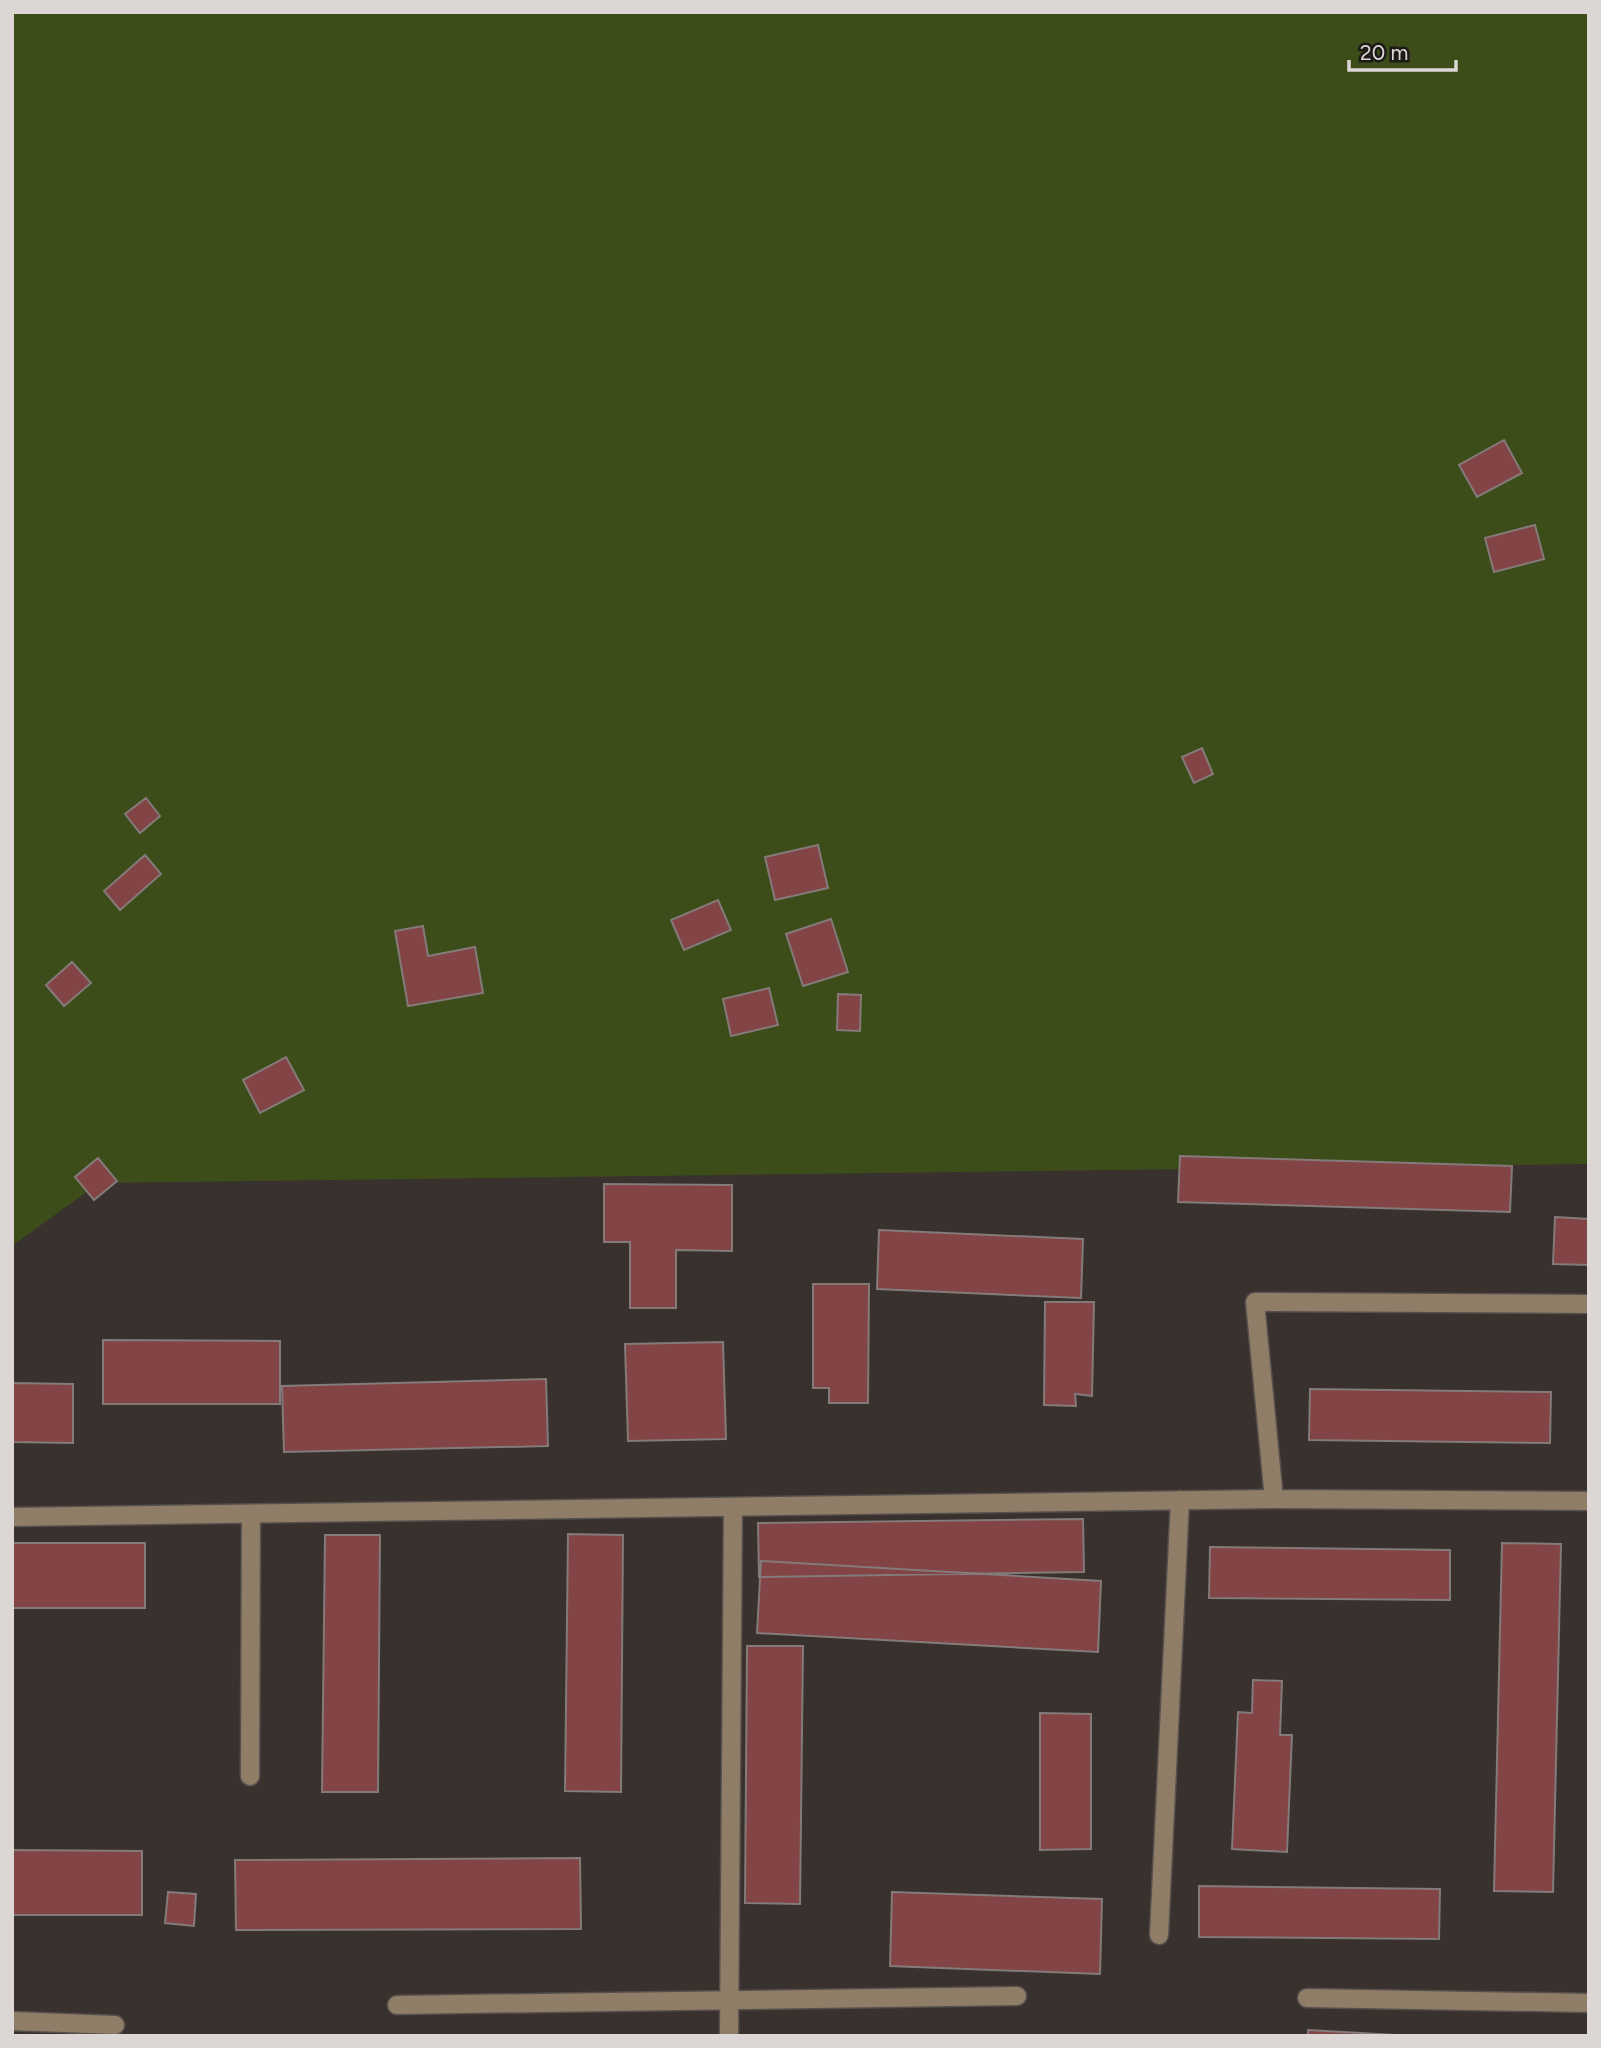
<svg xmlns="http://www.w3.org/2000/svg" width="1601" height="2048" font-family="Figtree,sans-serif">
<rect width="100%" height="100%" fill="#38312e"/>
<path fill="#3c4d19" d="M12 12H1589V1164L99 1183 12 1246Z"/>
<path fill="#824444" stroke="#847a7a" stroke-width="2" d="M1504 440 1522 473 1477 497 1459 465Z
M1535 525 1544 559 1494 572 1485 538Z
M1202 748 1213 774 1194 783 1182 757Z
M146 798 160 816 140 833 125 814Z
M818 845 828 888 775 900 765 857Z
M145 855 161 874 120 910 104 891Z
M718 900 731 930 684 950 671 920Z
M831 919 848 972 803 986 786 934Z
M423 926 428 956 475 947 483 993 408 1006 395 931Z
M72 962 91 983 64 1006 46 985Z
M769 988 778 1025 731 1036 723 999Z
M838 994 861 995 860 1031 837 1030Z
M286 1057 304 1090 260 1113 243 1080Z
M1180 1156 1512 1166 1510 1212 1178 1202Z
M98 1158 117 1181 94 1200 75 1177Z
M604 1184 732 1185V1251L676 1250V1308H630V1242H604Z
M1555 1217 1589 1219V1265L1553 1264Z
M879 1230 1083 1239 1081 1298 877 1289Z
M813 1284H869L868 1403H829V1388H813Z
M1045 1302H1094L1092 1396 1075 1394 1076 1406 1044 1405Z
M103 1340 280 1341V1404H103Z
M723 1342 726 1439 628 1441 625 1344Z
M546 1379 548 1446 284 1452 282 1386Z
M12 1383 73 1384V1443L12 1442Z
M1310 1389 1551 1392 1550 1443 1309 1440Z
M1083 1519 1084 1572 759 1577 758 1523Z
M568 1534 623 1535 621 1792 565 1791Z
M325 1535H380L378 1792H322Z
M12 1543H145V1608H12Z
M1502 1543 1561 1544 1553 1892 1494 1891Z
M1210 1547 1450 1550V1600L1209 1598Z
M761 1561 1101 1581 1098 1652 757 1633Z
M747 1646H803L800 1904 745 1903Z
M1253 1680 1282 1681 1280 1735H1292L1287 1852 1232 1849 1238 1712 1252 1713Z
M1040 1713 1091 1714V1849L1040 1850Z
M12 1850 142 1851V1915H12Z
M580 1858 581 1929 236 1930 235 1860Z
M1199 1886 1440 1889 1439 1939 1199 1937Z
M168 1892 196 1894 194 1926 165 1923Z
M892 1892 1102 1899 1100 1974 890 1966Z
M1308 2030 1413 2036H1308Z"/>
<g fill="none" stroke-linecap="round" stroke-linejoin="round">
<defs>
<path id="minor" d="M1274 1499 1255 1302 1589 1304
M12 1517 1274 1499 1589 1501
M250 1776 251 1514
M1159 1935 1180 1500
M1307 1998 1589 2003
M397 2005 1017 1996
M12 2021 115 2025
M729 2036 733 1507"/>
</defs>
<use href="#minor" stroke="#564f4c" stroke-width="21"/>
<use href="#minor" stroke="#8f7d67" stroke-width="18"/>
</g>
<rect width="1601" height="2048" fill="none" stroke="#dcd7d5" stroke-width="28"/>
<path d="M1349 60v10h107v-10" fill="none" stroke="#dcd7d5" stroke-width="3.5"/>
<text x="1360" y="60" font-size="21" fill="#dcd7d5" stroke="#1d1918" stroke-width="5" paint-order="stroke">20 m</text>
</svg>
